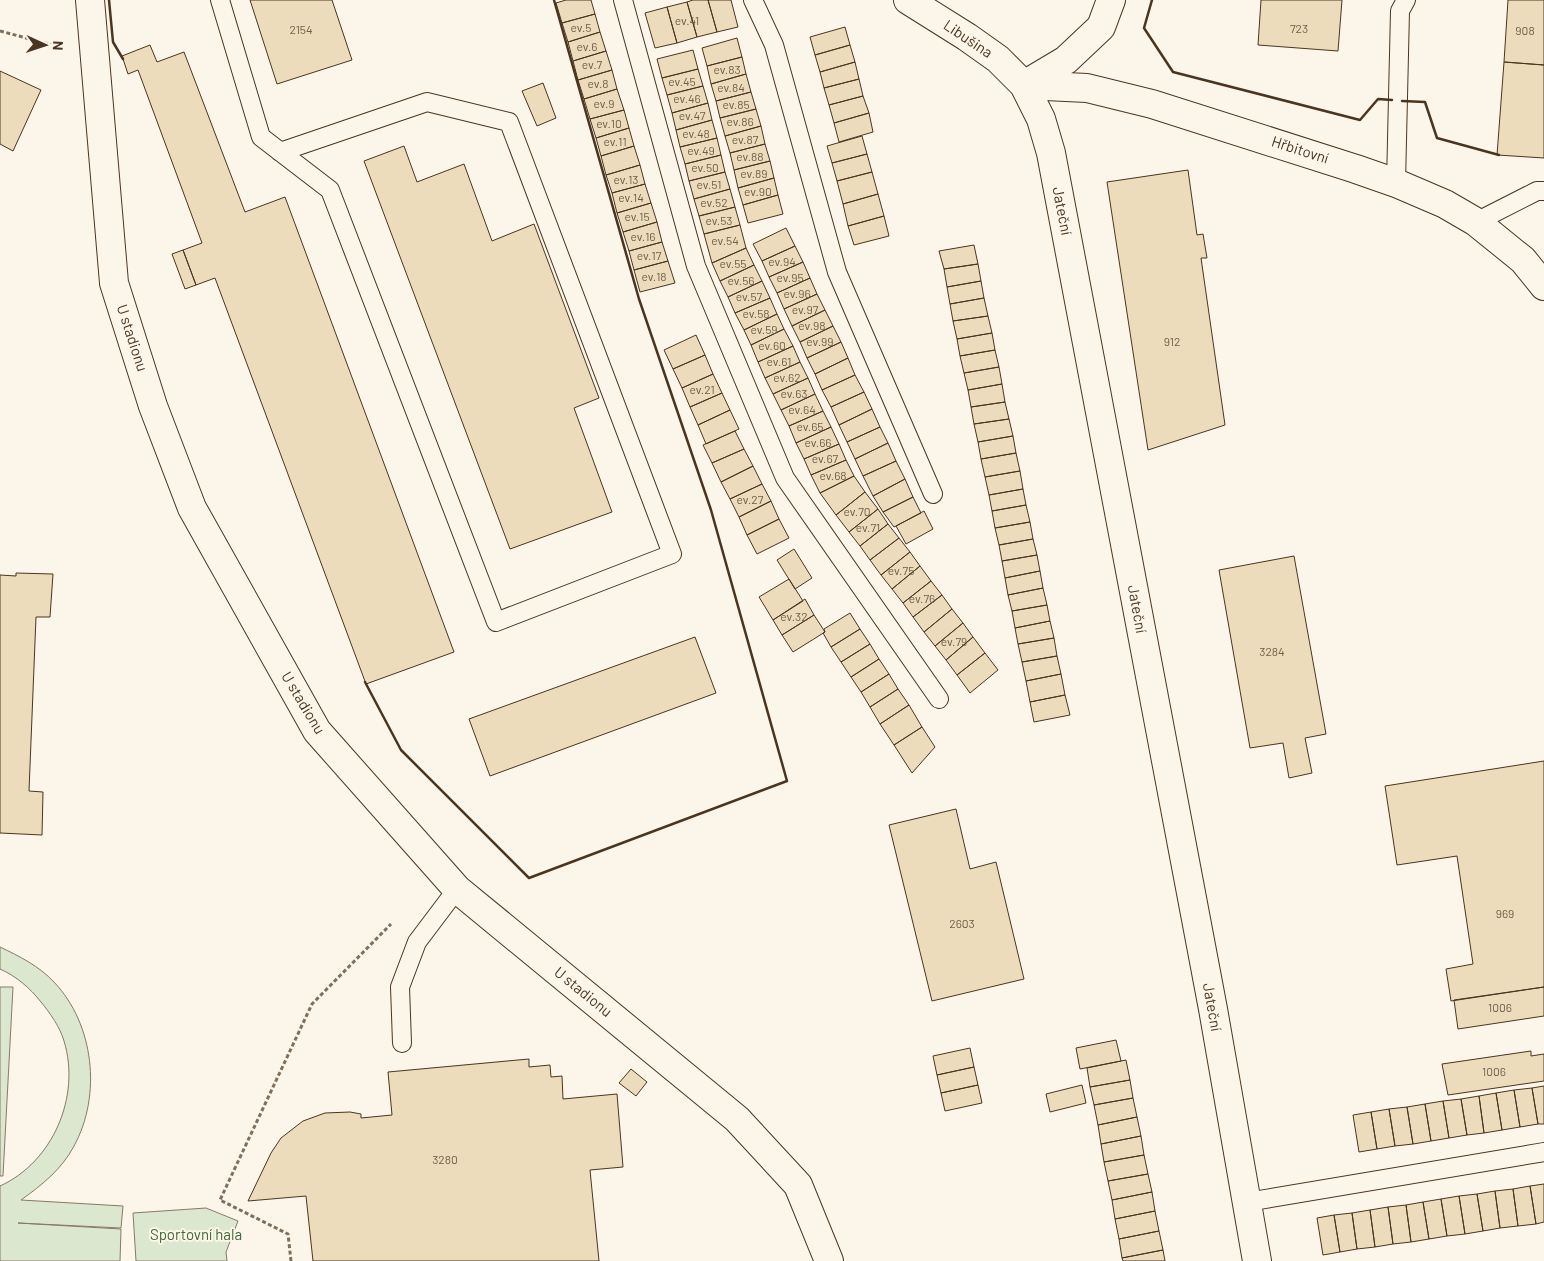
<svg xmlns="http://www.w3.org/2000/svg" width="1544" height="1261" font-family="Barlow,sans-serif">
<rect width="100%" height="100%" fill="#fbf6e9"/>
<path fill="#dce7d0" stroke="#887966" d="M0 947C19 956 39 966 54 982 94 1024 102 1095 74 1146 62 1169 42 1185 21 1200L123 1206 121 1228 18 1223 121 1229 120 1261H0V1186C53 1162 81 1096 64 1041 60 1027 50 1013 41 1002 30 988 16 976 0 969Z
M0 987H13L3 1176H0Z
M206 1208 238 1221 226 1252 227 1261H136L133 1213Z"/>
<path fill="#ecdcbc" stroke="#4a3520" d="M250 0H332L352 60 277 84Z
M566 0H591L595 14 562 23 556 3Z
M693 0H708L717 32 697 37 687 2Z
M708 0H731L738 27 717 32Z
M1261 0H1342L1338 51 1258 45Z
M1508 0H1544V65L1504 62Z
M687 2 697 37 677 43 667 7Z
M667 7 677 43 655 48 645 13Z
M595 14 600 32 568 42 562 23Z
M845 27 850 45 815 55 810 37Z
M600 32 606 51 573 61 568 42Z
M737 38 742 57 707 66 702 48Z
M150 45 157 62 184 52 245 212 285 197 454 652 366 684 215 278 196 285 183 250 202 243 138 70 128 74 122 56Z
M850 45 855 62 820 72 815 55Z
M693 50 698 69 662 78 657 59Z
M606 51 612 70 578 80 573 61Z
M742 57 746 74 711 84 707 66Z
M855 62 859 79 824 88 820 72Z
M1504 62 1544 65V158L1497 155Z
M698 69 703 86 667 95 662 78Z
M612 70 617 89 584 99 578 80Z
M0 71 41 90 13 151 0 144Z
M746 74 751 92 716 101 711 84Z
M859 79 863 96 829 105 824 88Z
M543 83 556 118 537 126 522 91Z
M703 86 708 103 672 113 667 95Z
M617 89 624 110 590 119 584 99Z
M751 92 756 109 720 118 716 101Z
M863 96 869 113 834 123 829 105Z
M708 103 712 120 676 130 672 113Z
M756 109 761 126 725 136 720 118Z
M624 110 629 128 596 138 590 119Z
M869 113 873 132 839 142 834 123Z
M712 120 717 138 680 147 676 130Z
M761 126 765 144 730 153 725 136Z
M629 128 634 146 601 156 596 138Z
M862 136 867 154 832 163 827 146Z
M717 138 721 155 685 164 680 147Z
M765 144 770 161 734 170 730 153Z
M404 146 417 182 464 164 492 241 534 224 599 398 574 408 612 512 510 549 364 161Z
M634 146 640 165 606 175 601 156Z
M867 154 872 172 837 181 832 163Z
M721 155 725 172 689 181 685 164Z
M770 161 774 178 738 188 734 170Z
M640 165 645 184 612 193 606 175Z
M1188 170 1197 235 1203 234 1207 258H1201L1225 425 1148 450 1107 182Z
M725 172 730 189 694 199 689 181Z
M872 172 878 194 843 204 837 181Z
M774 178 778 195 743 205 738 188Z
M645 184 651 203 617 213 612 193Z
M730 189 735 207 699 216 694 199Z
M878 194 884 216 848 226 843 204Z
M778 195 783 214 748 223 743 205Z
M651 203 657 222 623 232 617 213Z
M735 207 740 225 704 234 699 216Z
M884 216 889 236 854 245 848 226Z
M657 222 662 242 629 251 623 232Z
M740 225 746 248 712 263 704 234Z
M786 228 795 246 762 261 753 244Z
M662 242 668 261 634 270 629 251Z
M974 245 978 264 944 269 939 251Z
M795 246 803 262 769 277 762 261Z
M746 248 754 265 720 281 712 263Z
M183 250 196 285 185 289 172 254Z
M668 261 675 283 640 292 634 270Z
M803 262 810 278 777 293 769 277Z
M978 264 981 281 947 287 944 269Z
M754 265 762 281 728 297 720 281Z
M810 278 817 294 784 309 777 293Z
M762 281 770 298 735 313 728 297Z
M981 281 984 298 950 304 947 287Z
M817 294 825 310 792 326 784 309Z
M770 298 777 314 744 330 735 313Z
M984 298 988 316 953 321 950 304Z
M825 310 833 326 800 342 792 326Z
M777 314 784 329 751 345 744 330Z
M988 316 992 333 957 339 953 321Z
M833 326 841 342 807 358 800 342Z
M784 329 793 346 758 362 751 345Z
M992 333 995 350 960 356 957 339Z
M696 335 705 355 673 369 664 350Z
M841 342 848 358 815 374 807 358Z
M793 346 800 362 765 378 758 362Z
M995 350 999 367 964 373 960 356Z
M705 355 713 374 682 388 673 369Z
M848 358 855 375 822 390 815 374Z
M800 362 808 378 773 394 765 378Z
M999 367 1002 384 968 390 964 373Z
M713 374 722 393 690 407 682 388Z
M855 375 864 392 831 407 822 390Z
M808 378 815 394 781 410 773 394Z
M1002 384 1005 402 971 407 968 390Z
M864 392 872 409 839 425 831 407Z
M722 393 730 410 698 425 690 407Z
M815 394 823 411 789 426 781 410Z
M1005 402 1009 419 974 424 971 407Z
M872 409 880 427 847 442 839 425Z
M730 410 739 429 706 444 698 425Z
M823 411 831 427 796 443 789 426Z
M1009 419 1013 436 978 442 974 424Z
M831 427 839 444 804 459 796 443Z
M880 427 888 443 855 459 847 442Z
M735 431 744 449 712 463 703 445Z
M1013 436 1016 453 981 459 978 442Z
M888 443 896 461 863 476 855 459Z
M839 444 846 460 811 475 804 459Z
M744 449 753 466 721 482 712 463Z
M1016 453 1020 471 985 477 981 459Z
M846 460 854 476 820 493 811 475Z
M896 461 905 479 873 496 863 476Z
M753 466 762 484 730 499 721 482Z
M1020 471 1023 489 989 495 985 477Z
M854 476 865 492 836 515 820 493Z
M905 479 913 497 883 512 873 496Z
M762 484 771 501 739 517 730 499Z
M1023 489 1026 505 992 511 989 495Z
M865 492 878 509 849 532 836 515Z
M913 497 921 513 894 527 883 512Z
M771 501 779 519 747 535 739 517Z
M1026 505 1030 522 995 528 992 511Z
M878 509 888 524 860 546 849 532Z
M924 511 933 529 906 544 896 526Z
M779 519 789 538 757 554 747 535Z
M1030 522 1033 539 999 545 995 528Z
M888 524 899 538 870 560 860 546Z
M899 538 910 552 881 575 870 560Z
M1033 539 1037 555 1002 561 999 545Z
M794 549 812 578 795 589 777 560Z
M910 552 920 566 892 589 881 575Z
M1037 555 1040 571 1005 578 1002 561Z
M1294 556 1326 734 1305 738 1312 773 1289 778 1283 743 1250 748 1219 570Z
M920 566 931 581 903 603 892 589Z
M1040 571 1043 588 1008 595 1005 578Z
M16 573 53 574 50 617H36L29 791 43 792 42 835 0 833V575L16 576Z
M789 579 803 601 773 620 759 597Z
M931 581 942 595 913 617 903 603Z
M1043 588 1047 605 1012 611 1008 595Z
M942 595 952 609 924 632 913 617Z
M805 599 814 615 782 635 773 620Z
M1047 605 1050 621 1015 628 1012 611Z
M952 609 963 623 935 646 924 632Z
M850 613 860 629 831 647 823 633 825 632 824 629Z
M814 615 825 632 793 652 782 635Z
M1050 621 1054 638 1018 644 1015 628Z
M963 623 973 637 946 660 935 646Z
M860 629 870 644 841 662 831 647Z
M695 637 716 693 490 776 469 719Z
M973 637 985 653 957 675 946 660Z
M1054 638 1057 656 1022 662 1018 644Z
M870 644 879 659 851 677 841 662Z
M985 653 998 670 970 693 957 675Z
M1057 656 1061 674 1026 681 1022 662Z
M879 659 889 674 861 692 851 677Z
M889 674 898 689 870 707 861 692Z
M1061 674 1065 695 1030 702 1026 681Z
M898 689 909 705 880 724 870 707Z
M1065 695 1070 715 1034 722 1030 702Z
M909 705 922 727 894 745 880 724Z
M922 727 935 747 912 773 894 745Z
M1544 761V987L1451 1001 1446 969 1473 964 1457 856 1397 865 1385 786Z
M956 809 970 869 996 862 1024 979 932 1001 889 825Z
M1544 987V1016L1458 1029 1454 1000Z
M1116 1040 1121 1061 1080 1069 1076 1048Z
M970 1048 974 1067 937 1075 933 1056Z
M1531 1051V1056L1544 1054V1081L1448 1095 1442 1064Z
M529 1059V1067L550 1065 551 1077 562 1076 563 1099 617 1094 623 1167 590 1170 599 1261H313L306 1196 248 1201 271 1153 281 1138 303 1121 325 1113 350 1112 361 1114V1118L392 1115 388 1072Z
M1126 1060 1130 1080 1090 1087 1087 1068Z
M974 1067 978 1085 941 1093 937 1075Z
M631 1069 647 1082 636 1096 619 1083Z
M1130 1080 1133 1098 1094 1105 1090 1087Z
M978 1085 982 1103 945 1111 941 1093Z
M1082 1085 1086 1103 1050 1112 1046 1094Z
M1544 1086V1124H1538L1532 1088Z
M1532 1088 1538 1124 1520 1127 1514 1090Z
M1514 1090 1520 1127 1502 1130 1496 1093Z
M1496 1093 1502 1130 1484 1133 1479 1096Z
M1479 1096 1484 1133 1467 1135 1461 1099Z
M1133 1098 1137 1117 1098 1125 1094 1105Z
M1461 1099 1467 1135 1449 1138 1443 1101Z
M1443 1101 1449 1138 1431 1141 1425 1104Z
M1425 1104 1431 1141 1413 1144 1407 1107Z
M1407 1107 1413 1144 1395 1146 1389 1109Z
M1389 1109 1395 1146 1377 1149 1371 1112Z
M1371 1112 1377 1149 1359 1152 1353 1115Z
M1137 1117 1141 1136 1101 1144 1098 1125Z
M1141 1136 1144 1155 1104 1162 1101 1144Z
M1144 1155 1148 1174 1108 1181 1104 1162Z
M1148 1174 1152 1192 1112 1200 1108 1181Z
M1544 1184V1222L1536 1224 1530 1186Z
M1530 1186 1536 1224 1518 1226 1513 1189Z
M1513 1189 1518 1226 1500 1228 1495 1191Z
M1495 1191 1500 1228 1483 1231 1477 1194Z
M1152 1192 1155 1211 1115 1219 1112 1200Z
M1477 1194 1483 1231 1465 1234 1459 1196Z
M1459 1196 1465 1234 1447 1236 1441 1199Z
M1441 1199 1447 1236 1429 1239 1423 1202Z
M1423 1202 1429 1239 1411 1242 1406 1205Z
M1406 1205 1411 1242 1393 1244 1388 1207Z
M1388 1207 1393 1244 1375 1247 1370 1210Z
M1370 1210 1375 1247 1357 1249 1352 1213Z
M1155 1211 1159 1231 1119 1239 1115 1219Z
M1352 1213 1357 1249 1340 1252 1334 1215Z
M1334 1215 1340 1252 1323 1255 1317 1218Z
M1159 1231 1163 1250 1122 1258 1119 1239Z
M1163 1250 1165 1261H1123L1122 1258Z"/>
<g fill="none" stroke-linecap="round" stroke-linejoin="round">
<defs>
<path id="service" d="M220 0 261 137 330 190 496 622 672 554 509 122 427 102 280 152
M623 0 696 266 785 478 939 699
M753 0 774 45 837 272 933 494
M1396 183 1400 11 1406 0
M1476 222 1537 191H1544
M402 1043 400 987 417 942 457 889
M1247 1202 1544 1152"/>
<path id="minor" d="M90 0 114 283 153 406 192 508 317 731 457 889 737 1119 798 1185 829 1261
M1024 85 1087 88 1152 104 1356 169 1396 183 1445 204 1476 222 1523 260 1544 286
M1024 85 1066 60 1101 27 1111 0"/>
<path id="secondary" d="M908 0 967 37 998 59 1024 85 1041 119 1051 153 1213 1009 1257 1261"/>
</defs>
<use href="#service" stroke="#4a3520" stroke-width="20"/>
<use href="#minor" stroke="#4a3520" stroke-width="30"/>
<use href="#secondary" stroke="#4a3520" stroke-width="30"/>
<path stroke="#7f6f5c" stroke-width="3" stroke-dasharray="4 2.5" stroke-linecap="butt" d="M0 31 60 47
M291 1261 288 1234 220 1200 312 1004 391 924"/>
<use href="#service" stroke="#fbf6e9" stroke-width="18"/>
<use href="#minor" stroke="#fbf6e9" stroke-width="28"/>
<use href="#secondary" stroke="#fbf6e9" stroke-width="28"/>
<path stroke="#4a3520" stroke-width="2.5" d="M109 0 113 42 123 59
M1152 0 1144 28 1173 72 1360 120 1378 99 1392 100
M1402 101 1425 102 1437 138 1499 155
M365 682 401 750 529 878 787 781 711 510 639 299 554 0"/>
</g>
<g text-anchor="middle" stroke-width="4" stroke-linejoin="round" paint-order="stroke">
<g font-size="12" fill="#725f47">
<text x="687" y="25">ev.41</text>
<text x="581" y="32">ev.5</text>
<text x="1299" y="33">723</text>
<text x="301" y="34">2154</text>
<text x="1525" y="35">908</text>
<text x="587" y="51">ev.6</text>
<text x="592" y="69">ev.7</text>
<text x="727" y="74">ev.83</text>
<text x="682" y="86">ev.45</text>
<text x="598" y="88">ev.8</text>
<text x="731" y="92">ev.84</text>
<text x="687" y="103">ev.46</text>
<text x="604" y="108">ev.9</text>
<text x="736" y="109">ev.85</text>
<text x="692" y="120">ev.47</text>
<text x="740" y="126">ev.86</text>
<text x="609" y="128">ev.10</text>
<text x="696" y="138">ev.48</text>
<text x="745" y="144">ev.87</text>
<text x="615" y="146">ev.11</text>
<text x="701" y="155">ev.49</text>
<text x="750" y="161">ev.88</text>
<text x="705" y="172">ev.50</text>
<text x="754" y="178">ev.89</text>
<text x="626" y="184">ev.13</text>
<text x="709" y="189">ev.51</text>
<text x="758" y="196">ev.90</text>
<text x="631" y="202">ev.14</text>
<text x="714" y="207">ev.52</text>
<text x="637" y="221">ev.15</text>
<text x="719" y="225">ev.53</text>
<text x="643" y="241">ev.16</text>
<text x="725" y="245">ev.54</text>
<text x="649" y="260">ev.17</text>
<text x="782" y="266">ev.94</text>
<text x="733" y="268">ev.55</text>
<text x="654" y="281">ev.18</text>
<text x="790" y="282">ev.95</text>
<text x="741" y="285">ev.56</text>
<text x="797" y="298">ev.96</text>
<text x="749" y="301">ev.57</text>
<text x="805" y="314">ev.97</text>
<text x="756" y="318">ev.58</text>
<text x="812" y="330">ev.98</text>
<text x="764" y="334">ev.59</text>
<text x="820" y="346">ev.99</text>
<text x="1172" y="346">912</text>
<text x="772" y="350">ev.60</text>
<text x="779" y="366">ev.61</text>
<text x="787" y="382">ev.62</text>
<text x="702" y="394">ev.21</text>
<text x="794" y="398">ev.63</text>
<text x="802" y="414">ev.64</text>
<text x="810" y="431">ev.65</text>
<text x="818" y="447">ev.66</text>
<text x="825" y="463">ev.67</text>
<text x="833" y="480">ev.68</text>
<text x="750" y="504">ev.27</text>
<text x="857" y="516">ev.70</text>
<text x="868" y="532">ev.71</text>
<text x="901" y="575">ev.75</text>
<text x="922" y="603">ev.76</text>
<text x="794" y="621">ev.32</text>
<text x="954" y="646">ev.79</text>
<text x="1272" y="656">3284</text>
<text x="1505" y="918">969</text>
<text x="962" y="928">2603</text>
<text x="1500" y="1012">1006</text>
<text x="1494" y="1076">1006</text>
<text x="445" y="1164">3280</text>
</g>
<g font-size="15" fill="#4a3520" stroke="#fbf6e9">
<text transform="translate(968 39) rotate(34)" y="5">Libušina</text>
<text transform="translate(1300 150) rotate(18)" y="5">Hřbitovní</text>
<text transform="translate(1062 211) rotate(79)" y="5">Jateční</text>
<text transform="translate(132 338) rotate(72)" y="5">U stadionu</text>
<text transform="translate(1137 609) rotate(80)" y="5">Jateční</text>
<text transform="translate(303 703) rotate(59)" y="5">U stadionu</text>
<text transform="translate(583 992) rotate(39)" y="5">U stadionu</text>
<text transform="translate(1212 1007) rotate(80)" y="5">Jateční</text>
</g>
<g font-size="15" fill="#436837" stroke="#fbf6e9">
<text x="196" y="1240">Sportovní hala</text>
</g>
</g>
<g transform="translate(45 45) rotate(93)" stroke="#fbf6e9" stroke-width="4" paint-order="stroke">
<path d="M0-4L9 19L0 12L-9 19Z" fill="#4a3520"/>
<text y="-8" font-size="14" font-weight="bold" text-anchor="middle" fill="#4a3520">N</text>
</g>
</svg>
